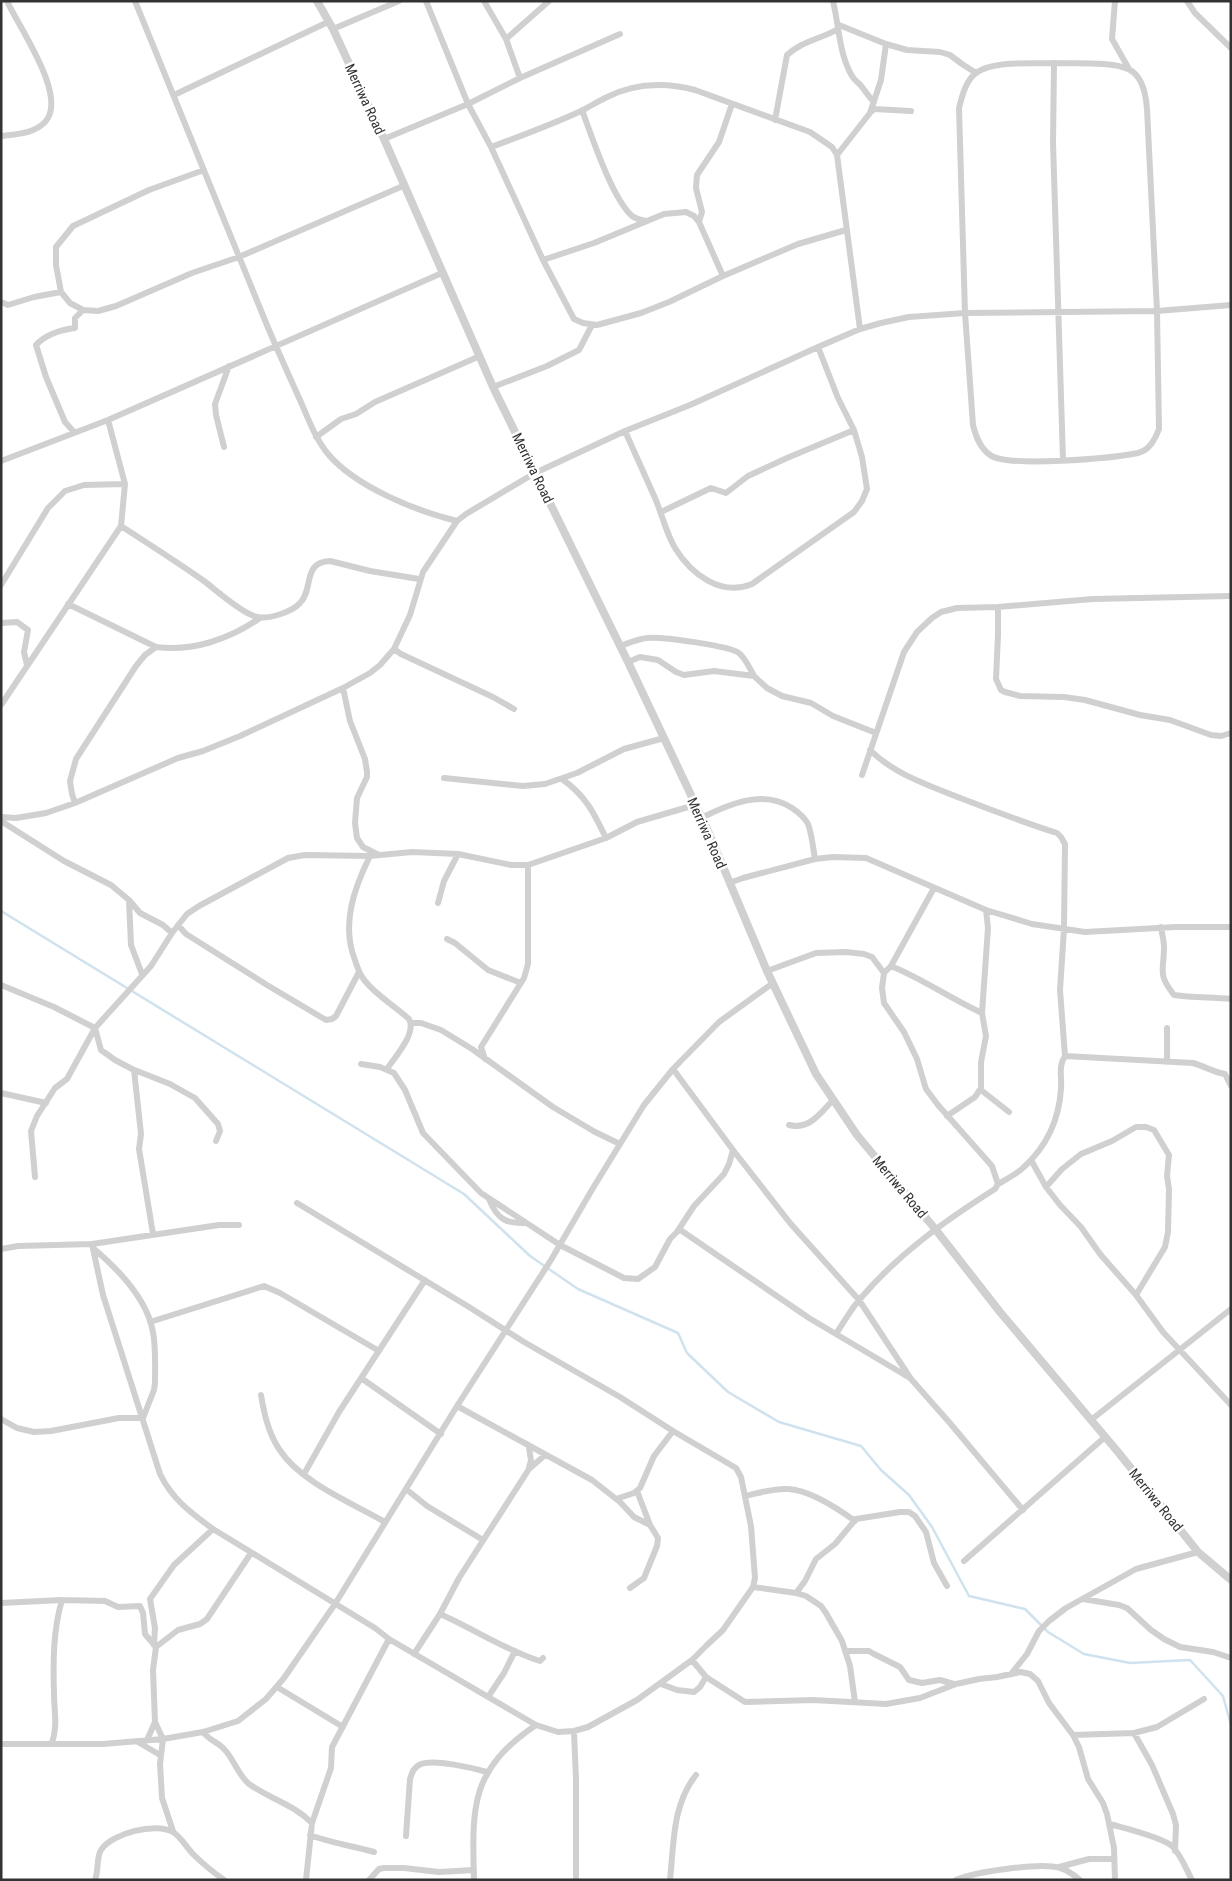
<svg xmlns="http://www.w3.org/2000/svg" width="1232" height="1881" font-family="'Roboto Condensed',sans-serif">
<rect width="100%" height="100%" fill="#fff"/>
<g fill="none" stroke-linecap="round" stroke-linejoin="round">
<path stroke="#cfe2ee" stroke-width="2.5" d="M1 911 464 1194 530 1256 578 1289 678 1333 687 1353 728 1392 779 1422 861 1446 881 1470 909 1495 932 1527 969 1596 1025 1609 1048 1632 1084 1654 1130 1663 1190 1660 1223 1696 1231 1725"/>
<path stroke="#d0d0d0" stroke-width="6" d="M135 1C178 105 219 209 262 313 274 343 287 371 300 400 308 418 315 438 328 454 356 487 416 511 457 521
M426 1 468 104 491 147 543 260 574 319 583 323 597 325 641 313 669 302 723 276 798 244 846 230
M484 1 506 39 520 78
M833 1C839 26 839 54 852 76 855 81 859 83 862 87 866 92 869 97 874 102
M1115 1 1112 39 1129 69
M1187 1 1195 13 1231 48
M839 25 886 44
M333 29 399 1
M506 39 549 1
M1054 63C1073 64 1112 61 1128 69 1142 75 1146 95 1147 109L1157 311 1159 429C1155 439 1150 450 1138 453 1113 458 1007 468 990 455 980 448 976 437 973 425L965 313 959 108C962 96 966 80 976 73 994 60 1033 64 1054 63Z
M1054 63 1053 143 1063 460
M174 95 328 22
M582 110C592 137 612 198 632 216 636 219 641 220 646 221
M871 112 874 109 911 111
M775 120 787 55C802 41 821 39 838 29
M1 136C16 134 34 134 45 122 69 97 18 26 7 1
M384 139 468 104 520 78 620 34
M491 147C521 136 551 125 581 111 589 107 597 102 605 98 634 83 664 82 695 90L810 132 832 147 837 155 860 329
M837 155 870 113 881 80 886 44 907 50 940 52 950 55 962 64 976 73
M699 222 702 212 696 188 697 175 719 142 732 104
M543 260 594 243 664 214 686 212 694 216 699 222 723 276
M61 292 56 265V247L73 226 149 190 204 170
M1 302 8 305 34 297 61 292 70 303 83 310 98 311 116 306 192 273 239 257 403 186
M493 387 547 366 579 350 592 325
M625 431C635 453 645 476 655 498 662 514 666 533 675 548 691 574 721 597 752 584L854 512 862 501 867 489 862 457 854 430 838 398 818 347
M74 432 65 422 46 377 36 345C46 334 60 330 75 328V318L83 310
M316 437 341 419 356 414 375 402 480 356
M224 447 216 415 215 404 229 366
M1 461 108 420 442 273
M661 512 711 488 726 493 748 476 787 458 854 430
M121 526C149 544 177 562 204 581 217 591 239 611 254 616 266 621 292 612 300 603 314 589 302 562 330 561L370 571 419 579
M1 585 48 508 65 491 84 485 125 484
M68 604 156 647C192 652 230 639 260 618
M998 607V635L996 679 1001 690 1005 692 1020 696 1064 697 1085 700 1140 715 1170 720 1211 735 1221 736 1231 733
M1 623 17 622 28 630 24 652 27 665
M620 646C629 643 638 639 647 638 660 636 730 646 739 653 746 659 750 669 754 676
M394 649 401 654 493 697 514 709
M628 662 640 657 658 660 676 672 684 675 714 671 754 676 767 688 782 696 811 703 833 716 876 733
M343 688 350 721 365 759 367 772V777L357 798 355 823 357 838 363 847 379 855
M1 705 121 526 125 484 108 420
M870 750C893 773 925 784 955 796 989 809 1022 822 1057 833L1061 837 1065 844 1064 929 1060 990 1065 1056C1058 1066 1062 1077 1061 1089 1059 1119 1047 1146 1024 1167 1017 1174 1007 1179 998 1184
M862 775 904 652 917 632 932 618 941 612 957 608 998 607 1093 599 1231 596
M444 778 523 786 545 784 577 773 624 749 664 738
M562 779C586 796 594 813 606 838
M75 803 72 794 70 781 76 759 136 666 145 655 156 647
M1 817 16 818 46 813 75 803 178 758 203 751 240 736 343 688 370 673 380 665 394 649 410 615 423 572 457 521 466 514 535 473 625 431 690 405 818 347 860 329 881 323 909 317 965 313 1157 311 1231 305
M701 818C729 804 763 789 792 808 798 812 805 818 808 824 812 834 813 848 815 859
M1 821 64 861 111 885 129 900 140 913 163 925 172 933
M370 856C354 888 341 925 355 960 357 967 360 975 365 981 377 996 395 1006 409 1019 417 1033 395 1057 387 1069
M729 883 743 878 815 859 833 857 866 858 986 910 1032 924 1085 932 1176 927H1231
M129 900 131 945 142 974
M438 903 444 881 458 854
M178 925 186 934 267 985 326 1020 332 1019 336 1016 359 972
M1161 927C1162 934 1164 941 1164 947 1164 972 1157 973 1174 995 1193 998 1211 997 1231 999
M447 939 455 943 488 970 521 983
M891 966C923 979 951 999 982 1013
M767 971 816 953 846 952 864 954 872 957 884 973 882 988 884 1003 904 1032 917 1059 926 1089 938 1105 992 1166 998 1184 995 1189C946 1220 898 1254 860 1299 851 1309 844 1322 836 1334
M884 973 891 966 934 888
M1 985 54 1007 95 1028 101 1050 115 1060 132 1069 170 1084 195 1098 218 1124 220 1131 216 1141
M412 1023H421L441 1030 472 1049 553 1107 595 1132 620 1144
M1065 1056 1193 1063C1204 1066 1213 1072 1225 1074L1231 1086
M485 1059 481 1047 524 978 528 964V865
M1167 1062V1028
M361 1064 380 1067 394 1073 405 1090 423 1133 481 1193 560 1245 624 1278 638 1279 655 1267 670 1239 677 1232 694 1206 724 1174 729 1164 733 1150
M673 1069 733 1150 790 1223 859 1300 911 1379 949 1422 1023 1510
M134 1070 141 1134 139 1149 153 1234
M981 1090 1009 1112
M1 1093 46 1103
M947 1116 975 1097 981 1088V1062L986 1036 982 1013 988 928 986 910
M789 1125C809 1130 820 1114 833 1100
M1031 1160 1046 1187 1060 1205 1081 1227 1100 1254 1136 1295 1163 1332 1231 1405
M35 1177 31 1131 37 1116 55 1088 67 1079 95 1028 151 966 172 933 187 914 199 906 288 858 305 855 370 856 412 852 458 854 511 865H528L606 838 637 822 695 805
M1046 1187 1062 1169 1081 1154 1112 1141 1136 1127H1146L1154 1130 1169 1155 1167 1176 1169 1189 1168 1232 1165 1247 1136 1295
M489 1199C497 1219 506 1224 526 1223
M679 1229 809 1318 910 1378
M92 1244 103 1295 160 1474C172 1499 191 1513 213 1529L375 1628 389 1639 536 1725 558 1732 574 1731 588 1727 637 1700 692 1660 707 1645 723 1630 753 1587 755 1578 751 1526 741 1477 736 1468 673 1431 620 1397 524 1342 469 1307 297 1203
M93 1248C118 1269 147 1298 153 1332 156 1348 155 1366 155 1383L154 1390 143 1418
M1 1249 18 1246 92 1244 219 1225H239
M150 1322 264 1286 280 1293 379 1351
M361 1378 441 1434
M261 1395C264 1413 268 1432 279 1449 300 1482 352 1503 385 1522
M457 1406 592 1480 620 1502 634 1517 650 1525 658 1538 657 1546 644 1578 630 1588
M1 1419 17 1428 34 1432 51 1431 119 1418H141
M1091 1420 1231 1309
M529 1447 531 1461 529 1467
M304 1474 339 1412 425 1280
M406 1489 427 1506 483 1540
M637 1491 650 1525
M745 1496C759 1493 774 1488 788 1489 810 1490 837 1508 855 1521
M616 1499 634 1493 640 1488 654 1456 673 1431
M964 1561 1105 1437
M753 1587 796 1593 806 1596 821 1606 826 1613 842 1641 850 1666 855 1702
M796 1593 805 1581 816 1559 835 1544 856 1519 900 1512H909L915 1516 926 1532 934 1563 947 1586
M1083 1599 1119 1605 1127 1608 1151 1630 1164 1639 1180 1647 1213 1652 1231 1658
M1 1603 62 1600
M440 1614C474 1629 505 1650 540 1661L543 1658
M154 1645 155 1628 150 1599 174 1565 213 1529
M845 1651H869L874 1654 900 1667 909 1680 922 1683 940 1680 954 1684
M414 1654 440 1614 459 1578 529 1469 545 1455
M692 1660 706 1677 745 1702 813 1700 886 1704 920 1698 956 1684 979 1679 997 1677 1021 1672 1030 1674 1038 1681 1049 1703 1073 1735 1079 1747 1088 1779 1103 1803 1107 1814 1114 1848 1115 1880
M1011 1674 1027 1654 1039 1631 1049 1621 1066 1608 1136 1569 1198 1552
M661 1684 677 1690 694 1692 700 1687 706 1677
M277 1687 343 1727
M488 1697 504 1673 515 1651
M155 1722 163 1739 160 1764 162 1798 173 1831
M574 1731 576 1779V1880
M203 1732C210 1741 218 1742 224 1749 234 1759 238 1775 249 1784 270 1799 293 1804 312 1823
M1134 1733 1152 1765 1173 1814 1176 1825 1175 1851
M1073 1735 1134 1733 1157 1727 1204 1699
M147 1740 155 1722 153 1670 156 1647 178 1630 200 1624 207 1619 251 1553
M138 1742 160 1755
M52 1743C58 1724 54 1712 54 1693 53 1663 53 1630 62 1600L105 1601 118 1607 140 1606 143 1613 145 1634 156 1647
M1 1744H103L163 1739 203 1732 238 1721 266 1699 284 1678 335 1604 457 1406 551 1260 593 1188 644 1105 673 1069 719 1022 773 983
M1110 1824C1124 1828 1162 1837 1172 1846 1181 1855 1186 1869 1192 1880
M310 1835C331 1843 353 1846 374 1852
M406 1836 410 1779C412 1772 414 1767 421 1764 435 1759 473 1768 487 1772
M1059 1867 1089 1859H1114
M95 1880C99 1870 96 1858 101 1850 112 1833 156 1822 173 1832 181 1837 187 1848 194 1855 203 1864 213 1872 224 1880
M306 1880 312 1823 331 1768 332 1747 389 1639
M369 1880 379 1869 384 1868H404L439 1872 474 1870
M474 1880C472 1806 470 1770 536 1725
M670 1880C674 1844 672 1805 696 1775
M956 1880C974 1872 1041 1862 1060 1868 1068 1870 1074 1875 1080 1880"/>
<path stroke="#d0d0d0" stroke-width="8" d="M317 1 333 29 384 139 493 387 628 662 708 831 767 971 816 1074 857 1135 936 1230 1000 1312 1118 1452 1198 1552 1231 1580"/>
</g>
<g text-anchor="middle" stroke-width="5" stroke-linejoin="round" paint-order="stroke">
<g font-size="14" fill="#333" stroke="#fff">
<text transform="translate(365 99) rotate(65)" y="5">Merriwa Road</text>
<text transform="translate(533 468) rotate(64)" y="5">Merriwa Road</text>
<text transform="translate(707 833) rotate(66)" y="5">Merriwa Road</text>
<text transform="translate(900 1187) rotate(50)" y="5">Merriwa Road</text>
<text transform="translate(1156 1500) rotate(51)" y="5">Merriwa Road</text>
</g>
</g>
<rect width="1232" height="1881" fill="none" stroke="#333333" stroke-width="5"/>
</svg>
